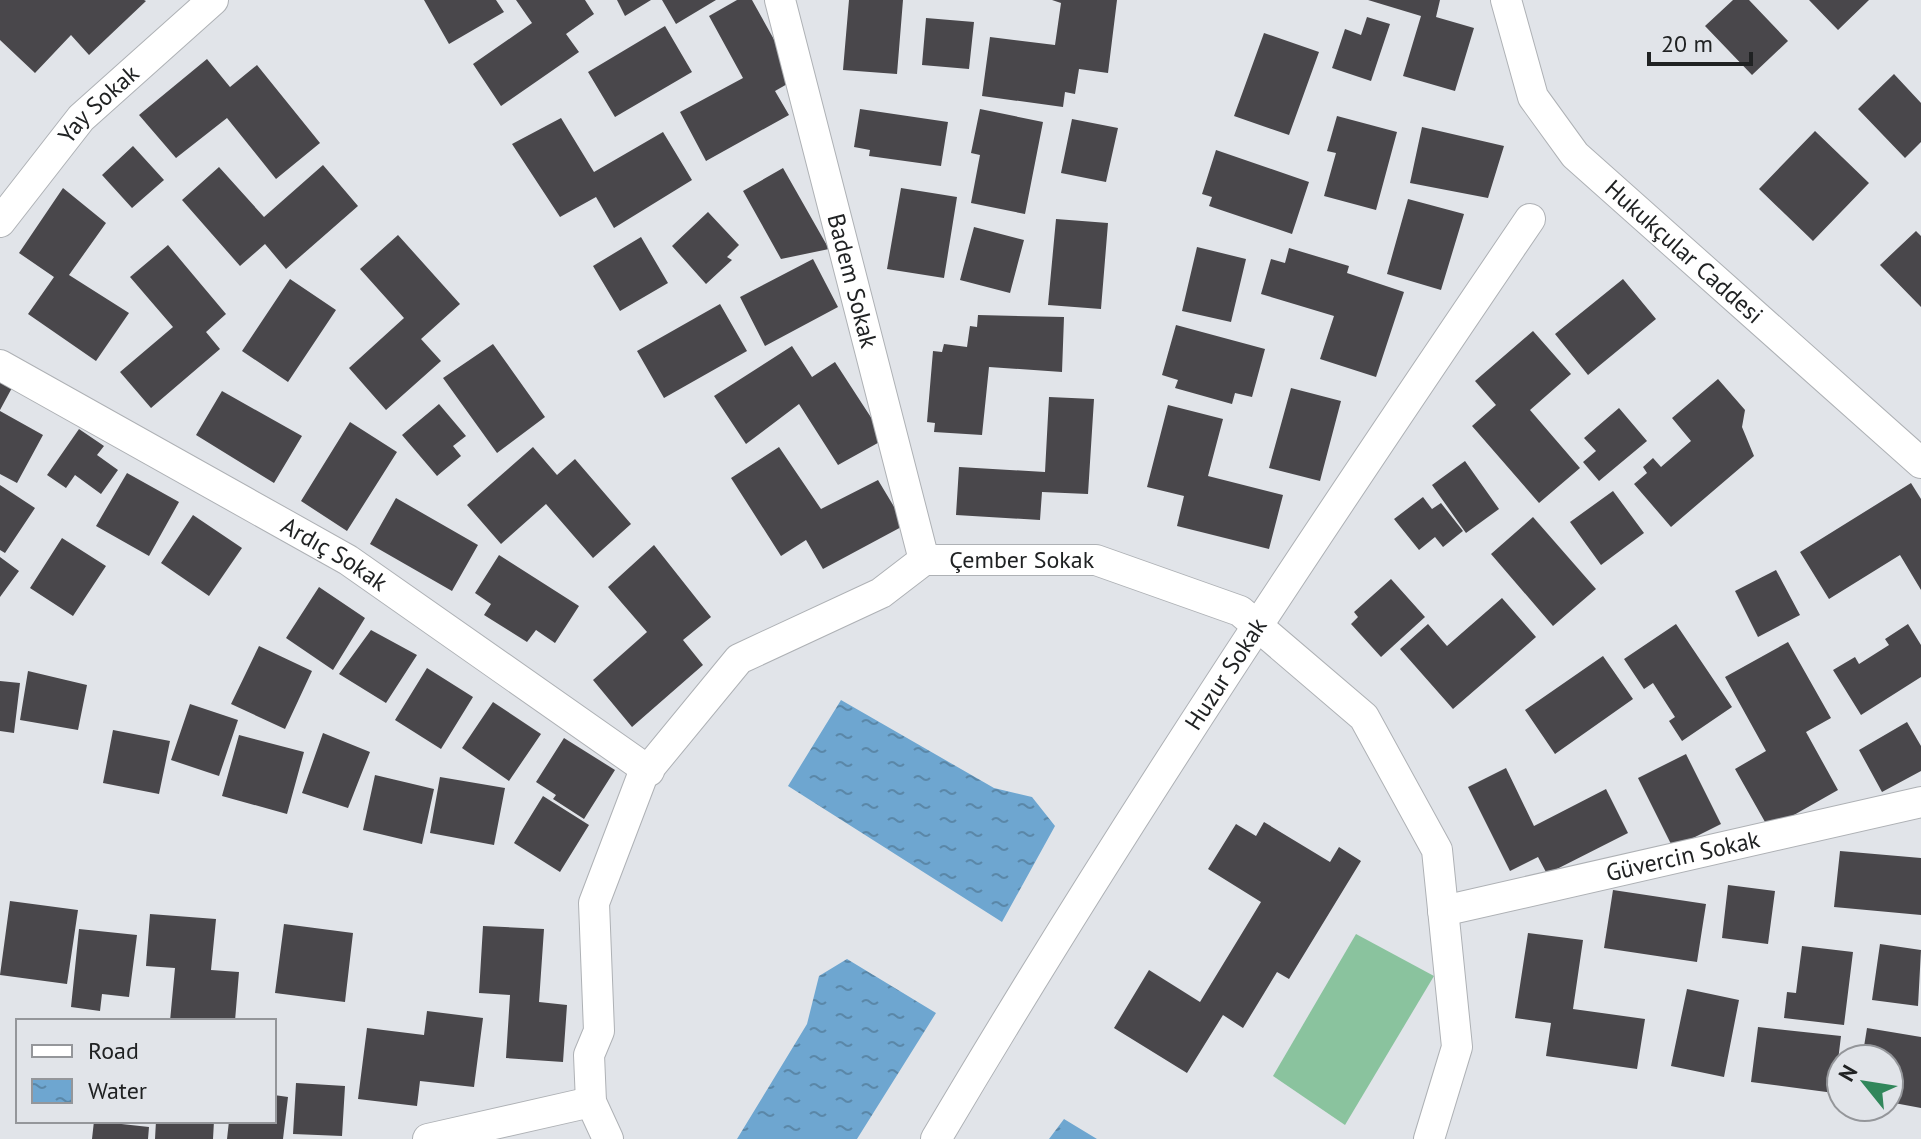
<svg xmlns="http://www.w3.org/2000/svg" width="1921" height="1139" font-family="'PT Sans',sans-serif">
<defs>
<pattern id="water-ripples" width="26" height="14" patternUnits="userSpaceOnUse" patternTransform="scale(2)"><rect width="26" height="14" fill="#6ea6d0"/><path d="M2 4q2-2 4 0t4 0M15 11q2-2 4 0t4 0" fill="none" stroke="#5a87a8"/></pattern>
</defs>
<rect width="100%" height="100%" fill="#e1e4e9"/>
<path fill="#8ac39e" d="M1356 934 1434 976 1345 1125 1273 1076Z"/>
<path fill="url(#water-ripples)" d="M841 700 994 788 1032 797 1055 826 1002 922 788 786Z
M847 959 936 1013 857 1139H737L807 1024 819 976Z
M1064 1119 1097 1139H1049Z"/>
<path fill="#49474b" d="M0 0H144L146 1 89 55 71 35 35 73 0 40Z
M424 0H496L504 12 449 44Z
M516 0H585L594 14 566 34 579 52 501 106 473 64 532 23Z
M617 0H651L625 16Z
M662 0H716L676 24Z
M737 0H752L796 79 775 91 789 115 706 161 680 112 743 78 709 16Z
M849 0H903L897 74 843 70Z
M1052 0H1117L1108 73 1079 69 1075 94 1065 92 1063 107 982 96 990 37 1055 45 1061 3Z
M1368 0H1440L1436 17 1474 28 1455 91 1403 76 1421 16Z
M1733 0H1749L1788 41 1752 75 1705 26Z
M1809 0H1869L1838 30Z
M1367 17 1390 24 1371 81 1332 68 1345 29 1361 35Z
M926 18 974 22 969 69 922 65Z
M665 26 692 72 615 117 588 72Z
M1264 33 1319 52 1289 135 1234 116Z
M207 59 230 87 257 65 320 143 276 179 227 118 176 158 139 115Z
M1894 74 1921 103V142L1905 158 1858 109Z
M860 109 948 122 941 166 869 156 870 150 854 147Z
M980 109 1043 122 1025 214 971 203 980 155 971 153Z
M1337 116 1397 132 1376 210 1324 196 1336 153 1327 151Z
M561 118 594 172 663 132 692 180 614 228 596 197 560 217 512 144Z
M1072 119 1118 128 1106 182 1061 173Z
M1422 127 1504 146 1488 198 1410 183Z
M1815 131 1869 183 1813 241 1759 189Z
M133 146 164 180 132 208 102 175Z
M1216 150 1309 182 1292 234 1209 206 1212 197 1202 194Z
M323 165 358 206 286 269 265 244 240 266 182 200 219 167 264 217Z
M783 168 829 249 781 259 743 191Z
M63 188 106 223 69 275 129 313 96 361 28 314 54 277 19 253Z
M901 188 957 197 944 278 887 269Z
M1408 199 1464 214 1441 290 1387 274Z
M708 212 739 245 727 257 732 260 706 284 672 246Z
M1056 219 1108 223 1101 309 1048 305Z
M974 227 1024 240 1010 293 960 280Z
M1916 231 1921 236V307L1880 265Z
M398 235 460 304 421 339 441 361 386 410 349 368 404 318 360 269Z
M641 237 668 283 620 311 593 266Z
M168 245 226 314 206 332 220 349 151 408 120 372 173 327 130 277Z
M1197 247 1246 259 1231 322 1182 311Z
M1289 248 1349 266 1347 273 1404 292 1376 377 1320 359 1334 316 1261 294 1271 259 1285 263Z
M813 259 838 307 765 346 740 297Z
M290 279 336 310 288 382 242 351Z
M1623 279 1656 319 1588 375 1555 334Z
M720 304 747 351 664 398 637 351Z
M978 315 1064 317 1062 372 989 367 982 435 934 432 935 423 927 422 933 351 942 352 944 344 967 347 970 326 977 327Z
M1176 325 1265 349 1252 397 1235 393 1232 404 1175 388 1178 380 1162 375Z
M1533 331 1571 374 1530 410 1580 468 1539 503 1472 426 1496 405 1475 381Z
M493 344 545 417 497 453 443 378Z
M792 346 812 377 835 362 885 439 838 465 799 404 746 444 714 396Z
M0 378 13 386 0 410Z
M1718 379 1745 410 1742 427 1754 456 1671 527 1634 484 1647 473 1643 467 1653 458 1661 467 1691 441 1672 418Z
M1291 388 1341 401 1320 481 1269 468Z
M222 391 302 436 274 483 196 435Z
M1049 397 1094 399 1088 494 1042 492 1040 520 956 515 959 467 1045 472Z
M439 404 466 436 453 446 461 456 437 476 402 435Z
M1168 405 1223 419 1208 476 1283 495 1269 549 1177 526 1184 496 1147 487Z
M1619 408 1647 441 1599 481 1583 462 1596 451 1584 438Z
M0 411 43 435 17 483 0 474Z
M350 422 397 452 347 531 301 501Z
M79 429 104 446 97 455 118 470 101 494 75 475 66 488 47 475Z
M533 447 557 475 575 459 631 524 593 558 546 504 501 544 467 505Z
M779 447 821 509 878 480 905 525 823 569 806 540 781 556 731 478Z
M1465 461 1499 509 1466 533 1432 485Z
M127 473 179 502 149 556 96 526Z
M1911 483 1921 499V590L1900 555 1829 599 1800 552Z
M0 485 35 508 5 553 0 550Z
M1613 491 1644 533 1601 565 1570 522Z
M1423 497 1432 509 1441 503 1463 531 1443 547 1435 537 1419 550 1394 519Z
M396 498 478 545 452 591 370 544Z
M193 515 242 548 209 596 161 563Z
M1533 517 1596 589 1553 626 1491 554Z
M62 538 106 566 73 616 30 588Z
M654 545 711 617 683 640 703 665 632 727 593 680 647 632 608 587Z
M499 555 579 606 555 643 536 630 527 642 484 615 491 604 475 593Z
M0 557 19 571 0 597Z
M1776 570 1800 615 1758 637 1735 591Z
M1391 579 1425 617 1381 657 1351 624 1358 617 1354 612Z
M319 587 365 618 333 670 286 638Z
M1502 598 1536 637 1453 709 1400 649 1428 624 1447 646Z
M1676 624 1732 707 1682 741 1669 721 1675 717 1653 683 1644 689 1624 659Z
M1908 624 1921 645V677L1861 715 1833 670 1855 657 1859 664 1889 645 1885 639Z
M371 630 417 655 386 703 339 674Z
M1788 642 1831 718 1806 732 1838 790 1769 829 1735 769 1766 751 1725 677Z
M259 646 312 671 285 729 231 704Z
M1603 656 1633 699 1555 754 1525 710Z
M427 668 473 697 441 749 395 720Z
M28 671 87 685 78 730 20 720Z
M0 681 20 683 14 733 0 731Z
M493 702 541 734 509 781 462 748Z
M190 704 238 720 219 776 171 760Z
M1907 722 1921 746V771L1882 792 1859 750Z
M113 730 170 741 159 794 103 783Z
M323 733 370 752 348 808 302 793Z
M239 735 304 752 287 814 222 796Z
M564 738 615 770 584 819 553 799 556 795 536 782Z
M1686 754 1721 824 1673 848 1638 778Z
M1506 768 1534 826 1606 789 1628 833 1547 874 1538 857 1510 871 1468 787Z
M375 775 434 789 422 844 363 830Z
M440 777 505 788 494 845 430 833Z
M543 796 589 825 560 872 514 843Z
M1264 822 1330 862 1339 847 1361 861 1289 979 1277 972 1243 1028 1223 1015 1187 1073 1114 1028 1149 970 1200 1002 1261 902 1208 869 1236 824 1256 836Z
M1840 851 1921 858V915L1834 907Z
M1728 885 1775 891 1768 944 1722 938Z
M1613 890 1706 904 1697 962 1604 948Z
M10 901 78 910 67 984 0 975Z
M150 914 216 919 211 970 239 972 235 1021H170L175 968 146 966Z
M284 924 353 933 345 1002 275 993Z
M483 926 544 929 539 1002 567 1005 563 1062 506 1058 510 995 479 993Z
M79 929 137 935 129 997 102 994 100 1011 71 1007Z
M1528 933 1583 940 1573 1009 1645 1019 1637 1069 1546 1056 1551 1023 1515 1018Z
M1880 944 1921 950 1918 1006 1872 1000Z
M1802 946 1853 952 1844 1025 1784 1018 1787 992 1796 993Z
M1687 989 1739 1000 1724 1077 1671 1066Z
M427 1011 483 1018 474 1087 420 1081 417 1106 358 1099 367 1028 424 1035Z
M1758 1027 1841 1036 1834 1093 1751 1082Z
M1867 1028 1921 1037V1108L1889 1102V1059H1862Z
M296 1083 345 1086 342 1136 293 1134Z
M274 1095 288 1097 283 1139H227L229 1121H274Z
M94 1121 149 1127 148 1139H92Z
M156 1121H214L213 1139H155Z"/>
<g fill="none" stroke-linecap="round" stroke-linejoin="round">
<defs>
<g id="minor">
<path id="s1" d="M780 0 924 560"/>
<path id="s2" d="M1506 0 1533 97 1575 155 1921 463"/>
<path id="s3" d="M0 222 81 118 213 0"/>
<path id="s4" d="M0 365 348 560 649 771"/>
<path id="s5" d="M1443 911 1921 802"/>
<path d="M428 1139 591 1102"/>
<path id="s6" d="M608 1139 591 1102 589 1055 599 1031 594 903 642 777 739 659 881 593 924 560H1096L1240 611 1364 717 1437 850 1457 1047 1429 1139"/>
<path id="s7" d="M936 1139C1122 824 1325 521 1530 219"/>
</g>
</defs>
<use href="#minor" stroke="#aeb1b5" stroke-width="32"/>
<use href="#minor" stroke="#fff" stroke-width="30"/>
</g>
<g text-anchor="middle" stroke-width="8" stroke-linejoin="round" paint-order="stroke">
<g font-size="24" fill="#202223" stroke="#e1e4e9">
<text dy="8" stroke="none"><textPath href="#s3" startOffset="154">Yay Sokak</textPath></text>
<text dy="8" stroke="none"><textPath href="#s2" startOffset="318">Hukukçular Caddesi</textPath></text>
<text dy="8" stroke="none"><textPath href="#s1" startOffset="290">Badem Sokak</textPath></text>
<text dy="8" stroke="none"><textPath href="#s4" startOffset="384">Ardıç Sokak</textPath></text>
<text dy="8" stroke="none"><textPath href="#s6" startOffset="838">Çember Sokak</textPath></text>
<text dy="8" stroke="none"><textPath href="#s7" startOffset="548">Huzur Sokak</textPath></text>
<text dy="8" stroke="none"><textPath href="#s5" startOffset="246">Güvercin Sokak</textPath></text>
</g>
</g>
<rect x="16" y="1019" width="260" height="104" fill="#e1e4e9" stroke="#94969a" stroke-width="2"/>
<rect x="32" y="1045" width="40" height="12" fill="#ffffff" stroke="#94969a" stroke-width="2"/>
<text x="88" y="1059" font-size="24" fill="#202223">Road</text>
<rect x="32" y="1079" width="40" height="24" fill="url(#water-ripples)" stroke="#94969a" stroke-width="2"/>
<text x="88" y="1099" font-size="24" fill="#202223">Water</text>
<g transform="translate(1865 1083) rotate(300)"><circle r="38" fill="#e1e4e9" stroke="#94969a" stroke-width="2"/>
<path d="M0-6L14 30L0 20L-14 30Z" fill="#31875b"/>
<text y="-12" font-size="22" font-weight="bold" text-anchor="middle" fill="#202223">N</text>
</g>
<path d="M1649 52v12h102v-12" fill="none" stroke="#202223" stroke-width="4"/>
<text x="1661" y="52" font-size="24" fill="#202223" stroke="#e1e4e9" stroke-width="6" paint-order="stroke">20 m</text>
</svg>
